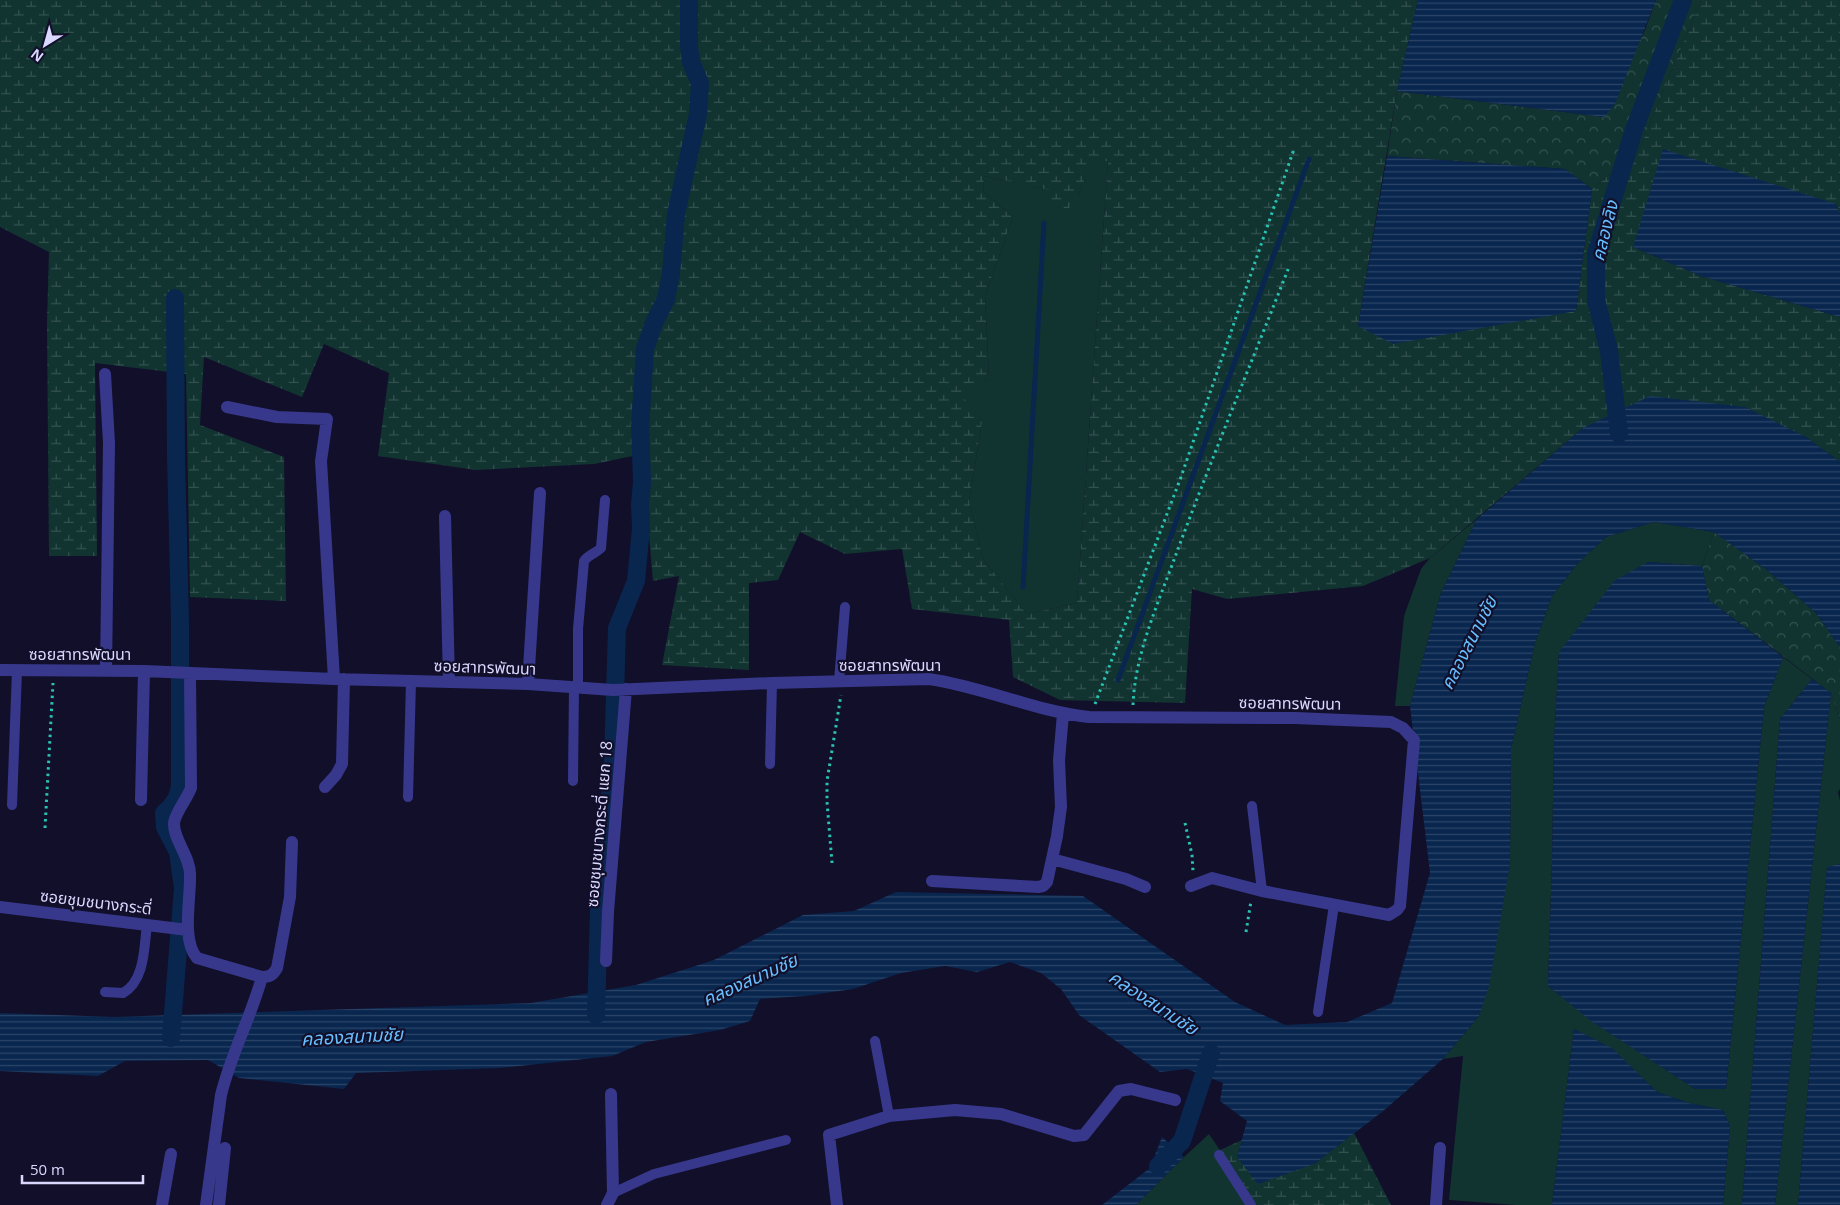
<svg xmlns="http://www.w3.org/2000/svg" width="1840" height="1205" font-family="'Open Sans','Noto Sans Thai',sans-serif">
<defs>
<pattern id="forest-crowns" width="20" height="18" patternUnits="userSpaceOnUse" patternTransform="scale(1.25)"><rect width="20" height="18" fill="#113431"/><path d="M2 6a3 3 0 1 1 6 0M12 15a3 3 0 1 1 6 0" fill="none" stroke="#335150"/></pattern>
<pattern id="wetland-marsh" width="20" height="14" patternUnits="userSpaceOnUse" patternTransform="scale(1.25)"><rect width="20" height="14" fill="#113431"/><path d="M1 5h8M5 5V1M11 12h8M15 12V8" fill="none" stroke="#335150"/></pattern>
<pattern id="water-rules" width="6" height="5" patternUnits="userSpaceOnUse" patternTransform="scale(1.25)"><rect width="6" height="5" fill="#09264f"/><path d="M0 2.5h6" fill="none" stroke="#2c4569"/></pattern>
</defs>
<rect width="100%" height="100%" fill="#120f2a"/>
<path fill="#113431" d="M1108 161 1077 603 1027 614 983 559 969 501 982 422 962 397 989 378 985 296 1013 217 983 191 984 176 1078 196 1091 162Z
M1477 519 1441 593 1410 706H1395L1404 616 1421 569 1430 558Z
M1654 522 1714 532 1702 566 1648 562 1559 652 1554 741 1552 861 1548 986 1592 1021 1695 1089H1726L1764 707 1783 657 1812 679 1780 719 1742 1205H1723L1730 1126 1723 1110 1689 1103 1657 1092 1612 1049 1574 1029 1552 1205H1516L1449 1200 1463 1056 1443 1059 1479 1016 1510 864 1511 749 1535 643 1552 596 1577 564 1606 537Z
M1831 693 1840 719V789L1838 792 1840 801V864L1827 868 1798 1205H1775Z
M1209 1134 1257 1205H1136L1184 1157Z"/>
<path fill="url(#forest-crowns)" d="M1656 0H1701L1639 150 1592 189 1565 169 1387 156 1397 91 1604 117 1645 30Z
M1714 532 1767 570 1816 613 1840 647V719L1831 693 1709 600 1702 566Z"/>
<path fill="url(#wetland-marsh)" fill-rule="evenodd" d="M0 0H1418L1397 91 1358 326 1576 311 1592 189 1639 150 1701 0H1840V215L1836 204 1633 247 1701 276 1840 317V462L1806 437 1583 428 1430 558 1363 586 1227 599 1192 589 1185 703 1060 700 1013 677 1009 620 912 609 902 549 845 554 800 532 778 580 749 583V670L662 665 679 576 653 581 642 454 594 464 476 470 378 456 389 373 324 344 302 397 204 357 200 425 284 457 286 601 190 597 186 374 95 363 97 556H49L47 323 49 252 0 227ZM1108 161 1077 603 1027 614 983 559 969 501 982 422 963 397 989 378 985 296 1013 217 983 191 984 176 1049 190 1053 204 1066 212 1078 196 1091 163Z
M1354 1133 1391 1205H1257L1220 1150 1242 1140 1237 1157 1314 1164Z"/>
<path fill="url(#water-rules)" d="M1418 0H1656L1615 104 1604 117 1397 91Z
M1663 149 1836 204 1840 215V317L1701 276 1633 247Z
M1387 156 1565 169 1592 189 1576 311 1393 344 1358 326Z
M1650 396 1745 407 1806 437 1840 462V647L1816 613 1767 570 1714 532 1654 522 1606 537 1577 564 1552 596 1535 643 1511 749 1510 864 1489 986 1479 1016 1443 1059 1382 1112 1314 1164 1258 1184 1237 1157 1247 1121 1220 1101 1223 1083 1187 1069 1160 1072 1079 1015 1061 989 1041 973 1010 962 977 972 945 966 901 973 853 989 805 996 760 999 750 1021 720 1030 646 1042 612 1056 500 1068 356 1073 344 1089 239 1078 208 1060 125 1061 98 1076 0 1071V1013L114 1017 531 1003 636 985 714 960 803 915 854 911 896 892 1083 896 1235 1002 1285 1025 1347 1022 1392 1003 1430 873 1410 706 1441 593 1477 519 1583 428Z
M1648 562 1702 566 1709 600 1783 657 1764 707 1726 1089H1695L1591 1021 1548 986 1552 861 1554 741 1559 652 1615 580Z
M1812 679 1831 693 1775 1205H1742L1780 719Z
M1840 864V1205H1798L1827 867Z
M1574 1029 1612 1048 1657 1092 1689 1103 1723 1110 1730 1126 1723 1205H1552Z
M1162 1137 1184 1157 1136 1205H1102L1150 1168Z"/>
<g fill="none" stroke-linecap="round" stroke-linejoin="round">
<path stroke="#09264f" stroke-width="5" d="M1023 587 1044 223
M1118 680 1309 159"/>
<path stroke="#09264f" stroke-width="18" d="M1619 434 1609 351 1596 300V254L1634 130 1683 0
M596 1015 599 910 613 763 617 628 636 581 641 528 640 505 642 482 640 427 645 349 654 323 666 299 671 274 676 214 698 114 700 83 691 62 689 46V0
M171 1038 183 888 178 852 165 827 164 813C174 805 178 798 180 785V621L176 456 175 298
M1158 1166 1182 1141 1211 1053"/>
<path stroke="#28c3b2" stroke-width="3" stroke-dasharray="2.5 4" stroke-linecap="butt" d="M1095 704 1181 477 1294 149
M1133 705C1135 652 1160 599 1178 549 1213 455 1252 361 1289 267
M1185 823 1192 855 1193 871
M45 828 53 683
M832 863 827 802V781L841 695
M1246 932 1251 901"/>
<path stroke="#37388c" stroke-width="10" d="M839 681 845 607
M578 687V629L584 561C588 555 596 553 601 548L605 500
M770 764 772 683
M573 781 574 687
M408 797 411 681
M12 805 17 670
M1252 806 1262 891
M105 992 123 993C145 981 144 947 147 925
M1318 1012 1334 905
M875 1041 889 1116
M1219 1155 1251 1205
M613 1193 654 1174 786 1140"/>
<path stroke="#37388c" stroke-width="12" d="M105 374 109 443 106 671
M227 407 277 417 327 419 321 461 334 679
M445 516 449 682
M0 670 144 671 334 679 528 684 613 690 772 683 929 679C984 687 1034 711 1089 717L1295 718 1391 722 1403 728 1414 740 1400 906 1397 910 1389 915 1262 891 1212 878 1191 886
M190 673 191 788C187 799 175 813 174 823 173 839 190 856 190 874 191 898 181 940 197 958L262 977
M528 684 540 493
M325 787 336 775 342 764 344 679
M141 800 144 671
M1052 859 1126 879 1145 887
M932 881 1038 887 1043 886 1047 882 1057 836 1061 807 1059 760 1063 714
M0 907 188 930
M606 961 608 912 626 689
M162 1205 171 1154
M206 1205 221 1095C231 1054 251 1017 262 977 270 977 273 975 277 968L290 897 292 842
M219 1205 225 1148
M607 1205 613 1193 611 1094
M837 1205 829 1135 889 1116 955 1110 1001 1114 1074 1136 1084 1135 1119 1091 1131 1089 1175 1100
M1436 1205 1440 1148"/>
</g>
<g text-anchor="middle" stroke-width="4.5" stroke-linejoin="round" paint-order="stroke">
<g font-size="16" fill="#dad8ff" stroke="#120f2a">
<text x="80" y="660">ซอยสาทรพัฒนา</text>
<text x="890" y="671">ซอยสาทรพัฒนา</text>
<text transform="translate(485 667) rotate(2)" y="6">ซอยสาทรพัฒนา</text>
<text transform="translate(1290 703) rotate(1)" y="6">ซอยสาทรพัฒนา</text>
<text transform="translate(599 824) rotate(-85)" y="6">ซอยชุมชนางกระดี่ แยก 18</text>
<text transform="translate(96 902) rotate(7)" y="6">ซอยชุมชนางกระดี่</text>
</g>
<g font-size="18" font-style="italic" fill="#66c0ff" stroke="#120f2a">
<text transform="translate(1605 231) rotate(-76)" y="6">คลองลิง</text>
<text transform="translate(1469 643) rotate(-63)" y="6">คลองสนามชัย</text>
<text transform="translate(750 980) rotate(-24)" y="6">คลองสนามชัย</text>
<text transform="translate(1153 1003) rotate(33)" y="6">คลองสนามชัย</text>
<text transform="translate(352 1037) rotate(-3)" y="6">คลองสนามชัย</text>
</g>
</g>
<g transform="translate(45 45) rotate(217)" stroke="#120f2a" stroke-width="4" paint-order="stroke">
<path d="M0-4L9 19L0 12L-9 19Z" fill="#dad8ff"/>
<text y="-8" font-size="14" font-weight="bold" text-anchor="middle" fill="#dad8ff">N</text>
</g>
<path d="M22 1175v8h121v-8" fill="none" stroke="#dad8ff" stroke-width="2.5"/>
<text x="30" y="1175" font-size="15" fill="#dad8ff" stroke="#120f2a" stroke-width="4" paint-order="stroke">50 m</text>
</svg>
